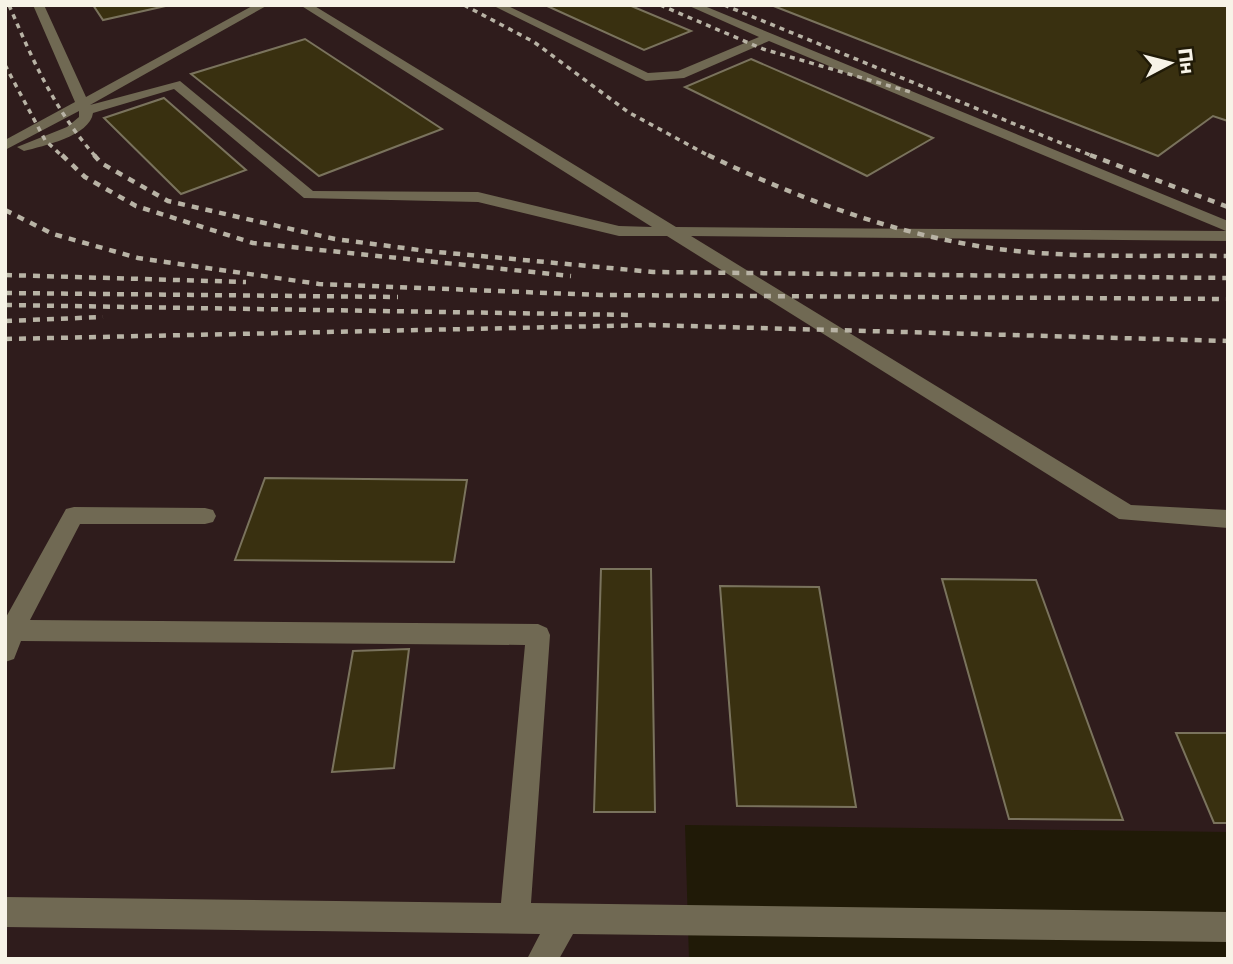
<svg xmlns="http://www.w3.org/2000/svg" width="1233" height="964" font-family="'Golos Text',sans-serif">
<rect width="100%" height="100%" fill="#201a07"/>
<path fill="#2f1c1c" d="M5 5H1228V832L685 825 689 959H5Z"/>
<path fill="#393010" stroke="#7a735d" stroke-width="2" d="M93 5H170L103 20Z
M545 5H629L691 31 644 50Z
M771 5H1228V121L1213 116 1158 156Z
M305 39 442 129 319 176 191 74Z
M751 59 933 138 867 176 685 87Z
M164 98 246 170 181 194 104 118Z
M265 478 467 480 454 562 235 560Z
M601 569H651L655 812H594Z
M942 579 1036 580 1123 820 1009 819Z
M720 586 819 587 856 807 737 806Z
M409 649 394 768 332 772 353 651Z
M1176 733H1228V823H1214Z"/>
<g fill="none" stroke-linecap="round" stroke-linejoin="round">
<path fill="#706953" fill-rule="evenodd" d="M33 5H44L86 97 254 5H268L90 105 180 81 313 191 478 192 619 226 652 227 300 5H313L676 227 1226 231 769 41 684 78 646 81 492 5H506L648 73 678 71 759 37 687 5H702L1228 221V241L691 236 1131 505 1228 510V528L1119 519 667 236H619L478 202 304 198 174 89 93 113C90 136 43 146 24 151L17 147 67 127 79 117V111L5 150V140L75 102Z
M74 507 205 508 213 510 216 516 213 522 205 524H80L30 620 538 624 547 628 550 635 531 903 1228 912V942L573 934 559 959H527L540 934 5 927V897L501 903 525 645 21 641 14 659 5 662V619L66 509Z"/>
<path stroke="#b8b3a5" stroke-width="3.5" stroke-dasharray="5 5" stroke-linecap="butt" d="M9 5C33 61 55 111 96 157
M464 5 534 42 628 112 711 157
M660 5 763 49 914 93
M724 5 1095 157
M5 65 45 140 63 157"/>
<path stroke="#b8b3a5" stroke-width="4.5" stroke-dasharray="7 7" stroke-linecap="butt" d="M62 155 85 177 136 206 253 243 571 276
M94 155 101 163 168 201 335 239 427 251 653 272 1228 278
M708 155C795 197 888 232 984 247 1064 259 1147 255 1228 256
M1090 155 1228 207
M5 210 53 234 138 258 319 284 600 295 1228 299
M5 275 246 282
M5 293 398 297
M5 305 631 315
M5 321 103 317
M5 339 651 325 1228 341"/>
</g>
<rect width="1233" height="964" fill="none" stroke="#f7f3e7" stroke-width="14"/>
<g transform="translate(1170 63) rotate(83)" stroke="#201a07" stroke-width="5" paint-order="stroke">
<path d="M0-5L12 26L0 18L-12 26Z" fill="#f7f3e7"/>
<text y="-10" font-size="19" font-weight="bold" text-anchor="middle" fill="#f7f3e7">Пн</text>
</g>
</svg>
